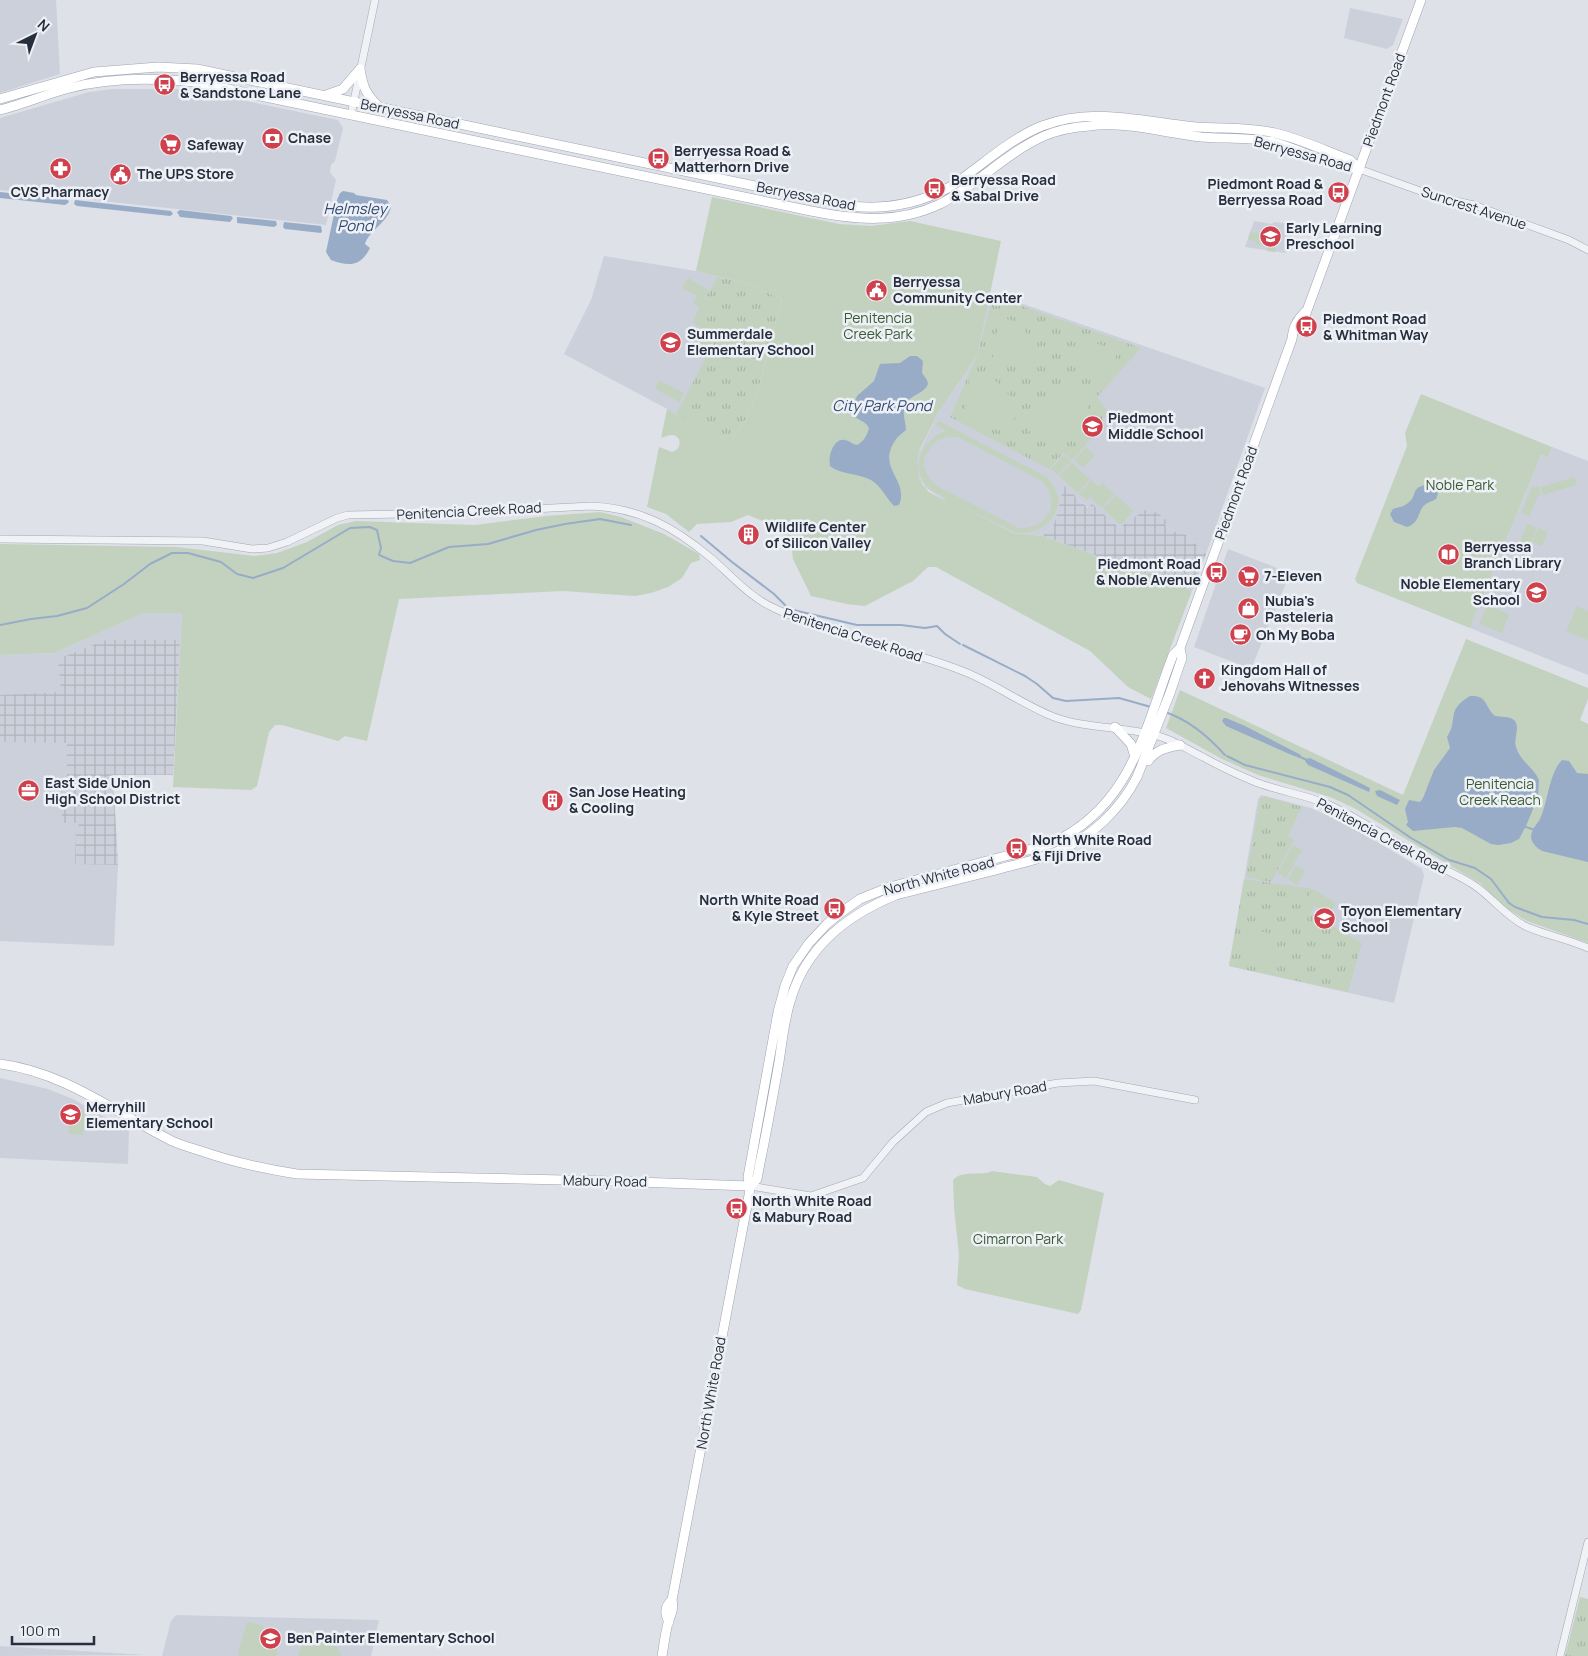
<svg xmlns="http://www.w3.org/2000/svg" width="1588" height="1656" font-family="Manrope,sans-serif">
<defs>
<pattern id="industrial-grid" width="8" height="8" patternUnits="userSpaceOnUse" patternTransform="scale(1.25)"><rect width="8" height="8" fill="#ccd0da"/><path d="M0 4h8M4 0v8" fill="none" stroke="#afb3bc"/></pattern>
<pattern id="grass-tufts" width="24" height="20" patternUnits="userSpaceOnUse" patternTransform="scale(1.25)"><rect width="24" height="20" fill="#c2d2bf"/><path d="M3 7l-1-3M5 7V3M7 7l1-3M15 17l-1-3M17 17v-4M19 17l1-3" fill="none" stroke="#a7b5a5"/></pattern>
</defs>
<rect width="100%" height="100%" fill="#dee1e8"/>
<path fill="#ccd0da" d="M0 0H56L60 74 0 93Z
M1350 8 1403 19 1393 45 1387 49 1344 38Z
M113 89H180L217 95 338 120 343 128 335 161 331 165 330 172 336 180 326 225 0 190V118L89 92Z
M1254 221 1272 224 1274 222 1293 224 1294 229 1286 253 1245 247Z
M604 256 696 271 745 283 731 443 564 354 591 300Z
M989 292 1265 388 1206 554 1186 535 1170 530 1154 513 1119 528 1092 505 1089 508 1064 487 1054 525 1043 536 1013 533 946 499 944 500 926 488 919 477 916 465 917 457 938 413 977 356Z
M1552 447 1588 461V675L1470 628 1541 455 1548 457Z
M1228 549 1290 573 1251 669 1194 647Z
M144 613H182L173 775H113L118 865 114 946 0 941V655L54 653Z
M1261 795 1311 808 1331 817 1371 838 1422 869 1424 876 1394 1003 1229 966 1258 799Z
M0 1078 48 1089 73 1099 129 1131 128 1164 0 1158Z
M176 1615 379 1620 371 1656H162L171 1621Z
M0 1646 146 1655 0 1656Z"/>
<path fill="url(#industrial-grid)" d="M1064 486 1088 508 1092 504 1119 528 1148 508 1154 513 1156 511 1167 521 1165 525 1170 530 1186 535 1206 554 1192 591 1043 536 1054 525Z
M106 640H180L173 775H113L118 865 75 864 76 829H78L79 823H62V799L67 798V743L0 742V695L61 692 58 659Z"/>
<path fill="url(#grass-tufts)" d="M717 277 745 283 782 299 759 386 748 415 731 443 676 414 717 337 695 325 693 320Z
M993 296 1141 348 1097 397 1108 411 1092 438 1072 460 1063 453 1049 469 950 417 977 356Z
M1264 796 1302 807 1288 836 1294 840 1271 882 1246 877 1260 799Z
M1244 879 1313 889 1301 909 1310 915 1311 913 1362 943 1348 992 1229 966Z
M1580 1597 1588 1599V1656H1565Z"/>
<path fill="#c2d2bf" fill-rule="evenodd" d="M712 197 839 224 871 226 910 221 1001 241 977 356 938 413 920 449 917 460 919 477 923 485 929 492 944 500 946 498C941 495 934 492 929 488 908 469 922 439 946 431L936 425 939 421 1047 477C1052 484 1059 492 1058 502 1056 523 1035 536 1015 532L961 506 1013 533 1043 536 1192 591 1151 699 1128 687 1090 651 936 567H928L913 581 865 606 847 604 811 596 793 559 790 537 776 533 775 526 748 515 731 522 697 524 689 532 666 514 647 507 659 447 672 452C678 450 681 446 679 439 673 432 668 436 661 438L667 409 731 443 748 415 759 386 782 299 745 283 696 271ZM950 437H958L1042 481C1062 503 1048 529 1019 528L937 486 930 479 924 467V459L927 453 932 445 940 439Z
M1250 232 1279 237 1275 252 1267 251 1268 247 1256 244V241L1248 240Z
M688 278 709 290 700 307 693 303 697 296 682 288Z
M999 317 1014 321 1025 331 1036 347 1037 368 992 364Z
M699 328 706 331 713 343 710 349 692 340Z
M1081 338 1118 351 1105 386C1091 382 1080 369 1078 354 1078 349 1080 342 1081 338Z
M971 371C1008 382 1016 396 1015 434L963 422Z
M659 380 684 393 680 402 655 389Z
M1064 389 1090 393 1079 442 1028 431 1032 411 1046 396Z
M1421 394 1552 447 1548 457 1541 455 1470 628 1357 583 1355 579 1407 446 1405 433Z
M1086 447 1095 455 1083 468 1074 460Z
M1063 455 1071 461 1058 475 1051 469Z
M1072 463 1090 479 1078 493 1059 476Z
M1575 477 1577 485 1543 495 1541 487Z
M1091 480 1099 487 1102 483 1114 494 1102 508 1090 497 1087 500 1079 494Z
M1539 486 1541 495 1538 496 1529 517 1521 513 1531 488Z
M1116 495 1133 511 1121 525 1103 509Z
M600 512 621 517 664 534 699 554 700 560 691 563 682 578 668 587 651 593 635 596 563 591 399 599 367 741 345 736 338 741 282 725H275L269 732 257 786 251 790 173 787 182 613H144L54 653 0 655V544L176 547 255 556 277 553 307 542 338 525 356 521 475 525 546 516Z
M1527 524 1537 527 1525 556 1516 551Z
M1538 528 1547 532 1542 546 1532 542Z
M1487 605 1509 614 1502 633 1479 624Z
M1577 606 1588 611V640L1566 631Z
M1466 639 1588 688V699L1580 720 1588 724V943L1527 921 1506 908 1481 884 1354 808 1330 797 1258 775 1222 759 1166 728 1180 690 1403 795Z
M1293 845 1302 850 1286 878 1277 873Z
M1296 865 1305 871 1297 885 1288 879Z
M1313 889 1336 903 1328 916 1315 906 1309 915 1301 909Z
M1247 929 1275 934 1270 962 1245 957 1242 952Z
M66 1105 77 1106 85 1111 83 1135 69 1134V1125H65Z
M992 1171 1037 1177 1045 1184 1050 1186 1059 1180 1104 1193 1081 1310 1078 1314 965 1289 957 1285 959 1255 954 1207 953 1180C963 1169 980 1177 992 1171Z
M247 1622C266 1623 278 1637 277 1656H239L238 1653Z
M308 1630C323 1632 336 1642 342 1656H298Z"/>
<path fill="#98acc8" d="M343 191 354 193 356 195 387 200 391 206C389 222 370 229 365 244L370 248C361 266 350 267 331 260L326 252 337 200 340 193Z
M0 192 66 199 69 201 68 203 65 205 0 198Z
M75 200 171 211 173 214 170 216 77 206 74 204Z
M180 210 231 216 233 218 230 222 180 217 177 212Z
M237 217 276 221 277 225 274 227 237 223Z
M284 222 321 226 322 231 321 233 285 229 283 227Z
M910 356H917L923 361 922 373 927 380 928 384C923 396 906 394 904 410 903 416 906 424 906 430 903 433 899 435 897 438 874 468 910 479 899 505L894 506C886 498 881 486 871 480 858 473 841 475 830 466 828 457 833 438 845 440 850 441 852 444 857 445 864 441 867 436 869 428 865 419 852 420 851 410L857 396 874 381 880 364 900 363Z
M1431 484C1439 486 1439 492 1436 499 1431 502 1425 503 1422 508 1417 517 1418 523 1407 527L1394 522 1390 514 1393 509C1398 507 1404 507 1408 503 1419 495 1408 487 1431 484Z
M1470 696C1488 695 1484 706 1495 716 1501 717 1509 716 1514 720 1521 727 1513 739 1516 747 1520 761 1534 768 1539 780L1538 797 1526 826 1519 839 1511 843 1498 845 1491 844 1462 828 1455 827 1413 831 1406 825 1408 822 1405 809 1409 800 1420 802 1423 798 1434 770 1450 748 1447 737C1459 719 1445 711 1470 696Z
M1224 718H1226L1245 726 1301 755 1300 758 1294 756 1226 726 1222 721Z
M1310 758 1370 788 1369 792 1308 765 1305 761 1306 759Z
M1562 760 1569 761 1577 773 1588 774V862L1542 851C1537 848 1531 843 1531 836 1532 829 1537 824 1540 819 1548 802 1549 773 1562 760Z
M1380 790 1400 800 1397 805 1377 796 1375 791Z"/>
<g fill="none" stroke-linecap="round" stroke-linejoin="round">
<path stroke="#98acc8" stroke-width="2" d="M701 536 732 562 774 594 789 609 857 625H901L925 628 937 626 945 634 960 644
M0 625 31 619 57 616 87 608 124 584 150 564 172 553H188L221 562 237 574 253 578 283 568 350 528 370 527 377 530 381 548 379 555 393 561 410 563 449 547 488 544 536 530 565 524 600 519 631 525
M963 645 1025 676 1037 684 1053 698 1066 701 1119 698 1151 707
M1165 712C1189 720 1208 736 1225 755
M1227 756 1245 765 1330 787 1348 795 1411 838 1449 860 1475 868 1491 879 1509 903 1515 907 1542 917 1574 920 1588 924
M1298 756 1307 760
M1523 826 1535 830"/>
<defs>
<path id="minor" d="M351 115 375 0
M1359 169 1437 197 1474 205 1569 240 1588 250
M0 539 203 541 252 549 268 548 287 542 337 518 348 515 455 513 591 506C640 508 674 527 711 558 731 575 750 598 776 609 835 636 900 647 960 670 993 682 1021 704 1054 717 1087 729 1124 726 1158 736 1174 740 1188 750 1203 757 1219 766 1236 774 1253 781 1277 791 1303 794 1327 804 1361 819 1392 841 1424 859 1441 869 1461 875 1478 888 1494 900 1506 916 1525 926 1545 935 1568 939 1588 948
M750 1186 811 1196 863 1178 893 1142 926 1112 947 1103 1058 1083 1094 1081 1195 1100
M1560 1656 1588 1542"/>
<path id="major" d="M360 69C363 88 366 94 379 107
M326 95 343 89 360 69
M0 99 94 72 158 67 197 69 850 206C885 210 918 204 950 187 979 168 1009 139 1042 126 1094 106 1142 122 1196 127 1222 129 1249 127 1275 133 1301 139 1326 151 1350 160L1359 169
M0 110C24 104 46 94 70 88 108 78 155 78 194 82L811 211C855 220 898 224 940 204 977 185 1006 153 1044 136 1058 130 1074 127 1089 126 1125 121 1165 133 1201 137 1225 139 1249 137 1273 142 1301 149 1329 167 1359 169
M1305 316 1421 0
M1115 727 1131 744 1135 757
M1148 761C1157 749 1166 748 1180 745
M0 1064C64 1072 116 1113 172 1141 181 1145 192 1148 201 1151 233 1162 264 1169 297 1174L609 1181 750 1186
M750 1186 757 1179 760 1163C767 1130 773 1096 779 1062 782 1043 784 1021 790 1002 805 948 845 916 896 895 928 887 960 879 992 871 1013 865 1034 861 1054 853 1090 839 1120 810 1137 777L1170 693 1182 658 1180 648
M669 1622C664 1613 665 1606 672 1600
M662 1656C664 1645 665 1634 668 1623 671 1614 674 1610 672 1600L749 1195 750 1186 748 1177 778 1012 785 986 793 966 809 943 827 924 839 914 860 899 890 887 1050 844C1132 807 1144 730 1173 655L1180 648 1292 339C1293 327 1297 320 1305 312"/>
</defs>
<use href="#minor" stroke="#a3a8b2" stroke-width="8"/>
<use href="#major" stroke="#9da4b3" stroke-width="10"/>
<use href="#minor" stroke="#f0f2f6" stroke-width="7"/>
<use href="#major" stroke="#fff" stroke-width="9"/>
</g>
<defs>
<symbol id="bus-disc" viewBox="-11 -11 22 22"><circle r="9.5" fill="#cf414c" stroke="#edf0f5"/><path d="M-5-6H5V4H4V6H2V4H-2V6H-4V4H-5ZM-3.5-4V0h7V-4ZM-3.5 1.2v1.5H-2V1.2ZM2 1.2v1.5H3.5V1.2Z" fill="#fff"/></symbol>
<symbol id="bank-disc" viewBox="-11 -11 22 22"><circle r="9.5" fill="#cf414c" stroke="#edf0f5"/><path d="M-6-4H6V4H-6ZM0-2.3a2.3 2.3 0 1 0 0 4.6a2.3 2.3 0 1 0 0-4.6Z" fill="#fff"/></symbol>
<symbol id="supermarket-disc" viewBox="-11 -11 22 22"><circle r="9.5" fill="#cf414c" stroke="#edf0f5"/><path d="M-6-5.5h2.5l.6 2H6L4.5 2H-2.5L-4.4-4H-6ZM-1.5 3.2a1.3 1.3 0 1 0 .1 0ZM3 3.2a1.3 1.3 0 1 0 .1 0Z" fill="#fff"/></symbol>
<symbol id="pharmacy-disc" viewBox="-11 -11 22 22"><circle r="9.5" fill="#cf414c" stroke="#edf0f5"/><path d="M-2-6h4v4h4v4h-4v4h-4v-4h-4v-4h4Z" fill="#fff"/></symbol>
<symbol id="civic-disc" viewBox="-11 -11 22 22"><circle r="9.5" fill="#cf414c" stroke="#edf0f5"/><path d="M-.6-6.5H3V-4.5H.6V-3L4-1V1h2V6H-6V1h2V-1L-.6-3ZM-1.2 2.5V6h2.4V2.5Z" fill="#fff"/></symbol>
<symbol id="school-disc" viewBox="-11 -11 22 22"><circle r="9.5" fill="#cf414c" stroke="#edf0f5"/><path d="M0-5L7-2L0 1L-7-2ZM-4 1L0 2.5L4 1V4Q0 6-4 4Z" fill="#fff"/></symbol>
<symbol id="building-disc" viewBox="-11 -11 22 22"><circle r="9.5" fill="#cf414c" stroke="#edf0f5"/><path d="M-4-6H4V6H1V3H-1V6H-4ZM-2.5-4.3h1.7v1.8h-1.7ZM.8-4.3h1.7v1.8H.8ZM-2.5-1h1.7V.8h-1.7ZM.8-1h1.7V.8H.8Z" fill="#fff"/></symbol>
<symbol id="library-disc" viewBox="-11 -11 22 22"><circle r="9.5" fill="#cf414c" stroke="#edf0f5"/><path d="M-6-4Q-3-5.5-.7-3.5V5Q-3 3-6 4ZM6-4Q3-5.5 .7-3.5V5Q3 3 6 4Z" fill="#fff"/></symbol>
<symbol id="shop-disc" viewBox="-11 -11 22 22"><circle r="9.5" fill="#cf414c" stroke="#edf0f5"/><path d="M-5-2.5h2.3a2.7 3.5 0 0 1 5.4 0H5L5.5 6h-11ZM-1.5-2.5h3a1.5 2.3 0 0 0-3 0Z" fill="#fff"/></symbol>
<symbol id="cafe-disc" viewBox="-11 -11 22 22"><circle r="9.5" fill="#cf414c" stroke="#edf0f5"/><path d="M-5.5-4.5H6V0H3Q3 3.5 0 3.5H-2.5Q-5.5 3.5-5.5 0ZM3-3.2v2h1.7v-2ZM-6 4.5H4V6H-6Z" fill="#fff"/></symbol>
<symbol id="church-disc" viewBox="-11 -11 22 22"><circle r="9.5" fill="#cf414c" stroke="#edf0f5"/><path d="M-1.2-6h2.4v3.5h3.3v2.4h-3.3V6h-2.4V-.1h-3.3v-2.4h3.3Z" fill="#fff"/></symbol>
<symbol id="office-disc" viewBox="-11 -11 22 22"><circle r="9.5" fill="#cf414c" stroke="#edf0f5"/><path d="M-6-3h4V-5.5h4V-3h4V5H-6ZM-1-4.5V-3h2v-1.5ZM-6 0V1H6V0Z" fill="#fff"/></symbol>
</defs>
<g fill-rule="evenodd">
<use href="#bus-disc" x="152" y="72" width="25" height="25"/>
<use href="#bank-disc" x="260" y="126" width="25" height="25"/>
<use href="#supermarket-disc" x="158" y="132" width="25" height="25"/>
<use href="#bus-disc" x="646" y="146" width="25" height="25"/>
<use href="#pharmacy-disc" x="48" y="156" width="25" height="25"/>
<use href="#civic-disc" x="108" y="162" width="25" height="25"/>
<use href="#bus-disc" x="922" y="176" width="25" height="25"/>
<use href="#bus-disc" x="1326" y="180" width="25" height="25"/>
<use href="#school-disc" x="1258" y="224" width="25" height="25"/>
<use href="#civic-disc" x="864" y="278" width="25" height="25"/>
<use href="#bus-disc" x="1294" y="314" width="25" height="25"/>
<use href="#school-disc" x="658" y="330" width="25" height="25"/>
<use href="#school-disc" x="1080" y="414" width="25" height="25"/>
<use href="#building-disc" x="736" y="522" width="25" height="25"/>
<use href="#library-disc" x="1436" y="542" width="25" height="25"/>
<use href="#bus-disc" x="1204" y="560" width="25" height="25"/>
<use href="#supermarket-disc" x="1236" y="564" width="25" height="25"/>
<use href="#school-disc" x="1524" y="580" width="25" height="25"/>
<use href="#shop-disc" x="1236" y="596" width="25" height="25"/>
<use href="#cafe-disc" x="1228" y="622" width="25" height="25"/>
<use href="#church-disc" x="1192" y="666" width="25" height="25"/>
<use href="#office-disc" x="16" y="778" width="25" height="25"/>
<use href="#building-disc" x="540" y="788" width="25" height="25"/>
<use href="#bus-disc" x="1004" y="836" width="25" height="25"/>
<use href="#bus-disc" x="822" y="896" width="25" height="25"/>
<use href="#school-disc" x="1312" y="906" width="25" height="25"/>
<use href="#school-disc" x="58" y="1102" width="25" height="25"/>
<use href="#bus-disc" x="724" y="1196" width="25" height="25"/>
<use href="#school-disc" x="258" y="1626" width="25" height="25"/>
</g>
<g text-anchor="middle" stroke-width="5" stroke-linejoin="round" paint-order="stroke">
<g font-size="14" font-weight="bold" fill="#272e3e" stroke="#edf0f5" text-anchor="start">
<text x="180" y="82">Berryessa Road<tspan x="180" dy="16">&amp; Sandstone Lane</tspan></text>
<text x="288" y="143">Chase</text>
<text x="187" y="150">Safeway</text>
<text x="674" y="156">Berryessa Road &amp;<tspan x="674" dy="16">Matterhorn Drive</tspan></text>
<text x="137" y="179">The UPS Store</text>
<text x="951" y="185">Berryessa Road<tspan x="951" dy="16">&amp; Sabal Drive</tspan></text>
<text x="1323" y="189" text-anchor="end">Piedmont Road &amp;<tspan x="1323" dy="16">Berryessa Road</tspan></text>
<text x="60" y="197" text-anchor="middle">CVS Pharmacy</text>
<text x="1286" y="233">Early Learning<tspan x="1286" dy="16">Preschool</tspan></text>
<text x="893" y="287">Berryessa<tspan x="893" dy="16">Community Center</tspan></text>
<text x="1323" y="324">Piedmont Road<tspan x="1323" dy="16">&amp; Whitman Way</tspan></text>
<text x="687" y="339">Summerdale<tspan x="687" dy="16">Elementary School</tspan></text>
<text x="1108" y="423">Piedmont<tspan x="1108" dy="16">Middle School</tspan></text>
<text x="765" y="532">Wildlife Center<tspan x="765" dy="16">of Silicon Valley</tspan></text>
<text x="1464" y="552">Berryessa<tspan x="1464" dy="16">Branch Library</tspan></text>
<text x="1201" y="569" text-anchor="end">Piedmont Road<tspan x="1201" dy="16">&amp; Noble Avenue</tspan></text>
<text x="1264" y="581">7-Eleven</text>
<text x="1520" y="589" text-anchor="end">Noble Elementary<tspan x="1520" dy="16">School</tspan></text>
<text x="1265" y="606">Nubia's<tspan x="1265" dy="16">Pasteleria</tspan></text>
<text x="1256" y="640">Oh My Boba</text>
<text x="1221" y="675">Kingdom Hall of<tspan x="1221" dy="16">Jehovahs Witnesses</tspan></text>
<text x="45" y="788">East Side Union<tspan x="45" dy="16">High School District</tspan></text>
<text x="569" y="797">San Jose Heating<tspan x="569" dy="16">&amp; Cooling</tspan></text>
<text x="1032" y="845">North White Road<tspan x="1032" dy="16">&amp; Fiji Drive</tspan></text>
<text x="819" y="905" text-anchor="end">North White Road<tspan x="819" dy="16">&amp; Kyle Street</tspan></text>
<text x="1341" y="916">Toyon Elementary<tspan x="1341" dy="16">School</tspan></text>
<text x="86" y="1112">Merryhill<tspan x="86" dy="16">Elementary School</tspan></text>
<text x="752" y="1206">North White Road<tspan x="752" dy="16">&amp; Mabury Road</tspan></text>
<text x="287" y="1643">Ben Painter Elementary School</text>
</g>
<g font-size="14" fill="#272e3e" stroke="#edf0f5">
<text transform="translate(1384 100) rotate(-70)" y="5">Piedmont Road</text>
<text transform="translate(410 114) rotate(12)" y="5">Berryessa Road</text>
<text transform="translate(1303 154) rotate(15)" y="5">Berryessa Road</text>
<text transform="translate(806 196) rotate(11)" y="5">Berryessa Road</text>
<text transform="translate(1474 208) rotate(18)" y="5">Suncrest Avenue</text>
<text transform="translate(1236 493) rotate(-70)" y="5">Piedmont Road</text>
<text transform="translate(469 511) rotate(-3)" y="5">Penitencia Creek Road</text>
<text transform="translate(853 635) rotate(18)" y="5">Penitencia Creek Road</text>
<text transform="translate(1382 836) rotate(28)" y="5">Penitencia Creek Road</text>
<text transform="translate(939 876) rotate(-15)" y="5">North White Road</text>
<text transform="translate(1005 1093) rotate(-10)" y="5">Mabury Road</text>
<text transform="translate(605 1181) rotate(1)" y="5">Mabury Road</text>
<text transform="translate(711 1393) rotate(-80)" y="5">North White Road</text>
</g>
<g font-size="14" fill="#395a34" stroke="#edf0f5">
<text x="878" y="323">Penitencia<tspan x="878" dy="16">Creek Park</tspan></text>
<text x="1460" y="490">Noble Park</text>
<text x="1500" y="789">Penitencia<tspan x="1500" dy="16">Creek Reach</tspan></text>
<text x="1018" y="1244">Cimarron Park</text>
</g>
<g font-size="15" font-style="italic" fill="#314972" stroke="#edf0f5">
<text x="355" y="214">Helmsley<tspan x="355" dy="17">Pond</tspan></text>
<text x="882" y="411">City Park Pond</text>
</g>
</g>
<g transform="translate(35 35) rotate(42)" stroke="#edf0f5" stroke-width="4" paint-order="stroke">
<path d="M0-4L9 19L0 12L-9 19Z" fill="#272e3e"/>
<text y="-8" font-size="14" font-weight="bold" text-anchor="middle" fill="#272e3e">N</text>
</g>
<path d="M12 1636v8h82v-8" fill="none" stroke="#272e3e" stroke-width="2.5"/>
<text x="20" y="1636" font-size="15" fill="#272e3e" stroke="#edf0f5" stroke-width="4" paint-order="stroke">100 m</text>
</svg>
